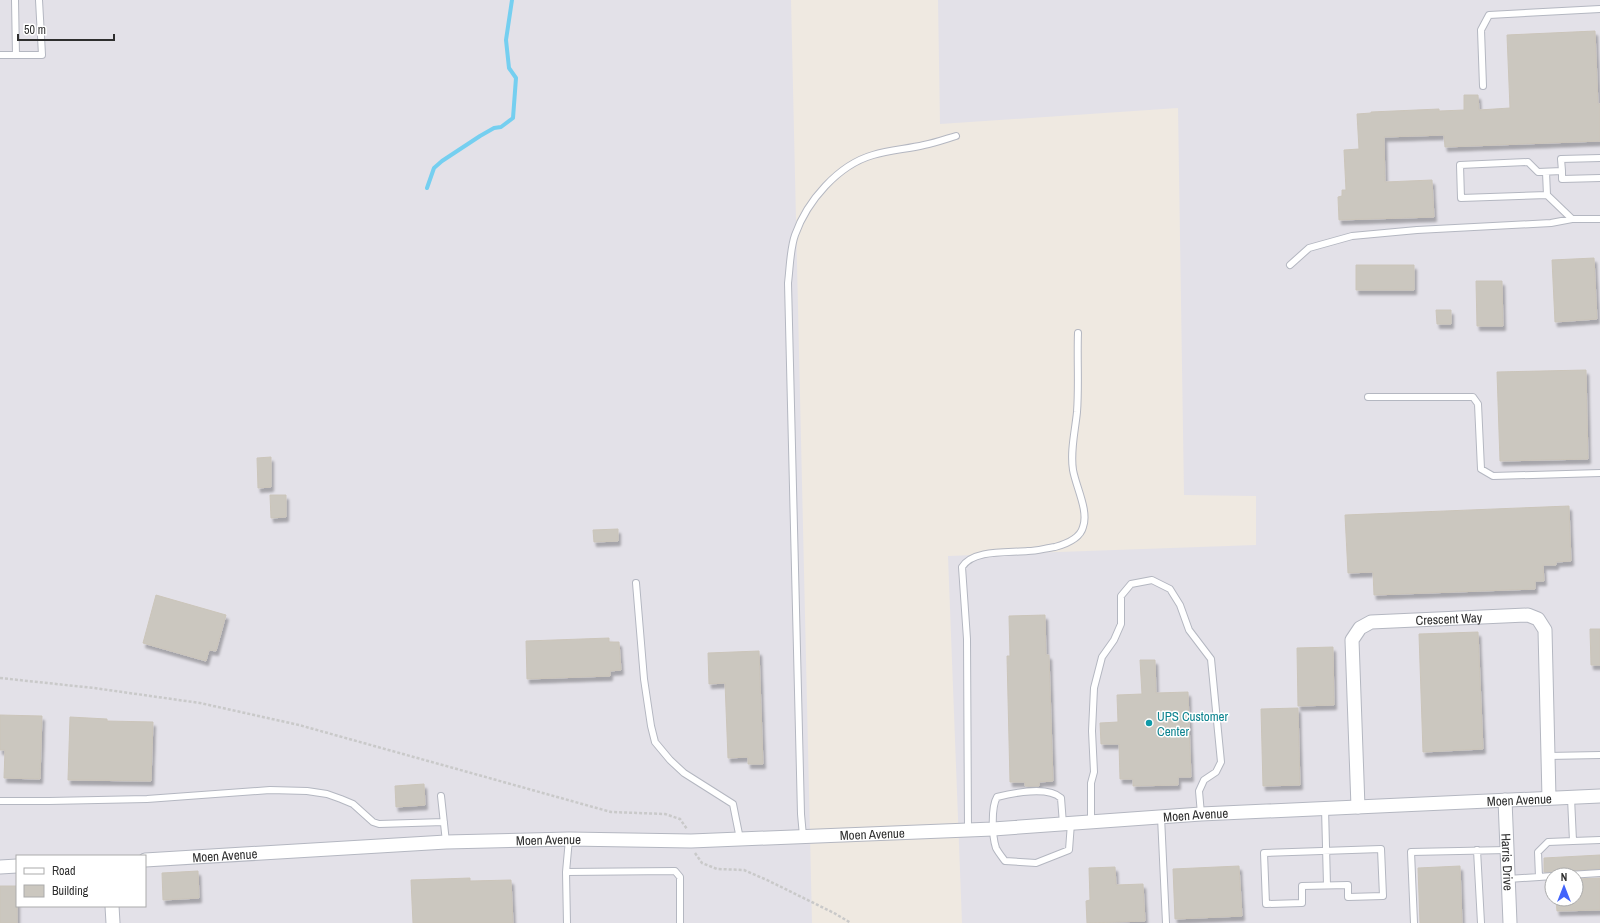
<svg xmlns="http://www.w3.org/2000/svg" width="1600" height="923" font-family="'Archivo Narrow',sans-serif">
<defs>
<filter id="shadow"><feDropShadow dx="2.5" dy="4.5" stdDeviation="1" flood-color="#0004"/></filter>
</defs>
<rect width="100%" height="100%" fill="#efe9e1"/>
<path fill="#e3e1e8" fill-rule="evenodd" d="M0 0H791L812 923H0ZM17 856H145V906H17Z
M938 0H1600V923H962L948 556 1256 545V496L1184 495 1178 108 940 124ZM1552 875H1576V899H1552Z"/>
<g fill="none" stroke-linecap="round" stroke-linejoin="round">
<path stroke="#75cff0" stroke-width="4" d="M427 188 434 168 442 161 480 136 494 128 501 127 513 118 516 78 509 68 506 40 512 0"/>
</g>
<path fill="#cbc7bf" stroke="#cbc5ba" filter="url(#shadow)" d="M1595 31 1598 104H1600V141L1445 147 1444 135 1384 137 1385 182 1432 180 1434 217 1339 220 1338 197 1342 196V190H1346L1344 150 1359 149 1357 114 1371 113V112L1439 109V111L1464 110V95H1478L1479 110 1510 108 1507 35Z
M1594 258 1597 319 1555 322 1552 260Z
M1356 265H1414V290H1356Z
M1476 281H1502L1503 326H1477Z
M1436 310H1451V324H1437Z
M1586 370 1588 459 1500 461 1497 372Z
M271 457V487L258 488 257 458Z
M270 495H286V517L271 518Z
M1569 506 1571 561 1556 562V565H1543L1544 581H1535V589L1374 595 1373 572 1348 573 1345 515Z
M618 529V541L594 542 593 530Z
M156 595 226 615 216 651 209 650 206 661 143 643Z
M1045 615 1046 655H1049L1053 781 1039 782V786H1025V782H1010L1007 656H1010L1009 616Z
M1590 629H1600V665H1591Z
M1478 632 1483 749 1423 752 1419 634Z
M609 638V642H619L621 670 610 671V676L527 679 526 641Z
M1333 647 1334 705 1298 706 1297 648Z
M759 651 763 764H748V757L728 758 725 683 709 684 708 653Z
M1140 660H1155L1156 693 1188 692 1191 777H1178V785L1133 786V779H1120L1119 744H1101L1100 723 1118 722 1117 695 1142 694Z
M1298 708 1300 785 1263 786 1261 709Z
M0 715 42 716 40 779 4 778 5 750H0Z
M70 717 107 719V721L153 722 151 781 68 780Z
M424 784 425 805 396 807 395 786Z
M1600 855V869L1569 871 1565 873 1544 872V858Z
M1239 866 1242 916 1175 919 1173 869Z
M1460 866 1462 923H1420L1418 868Z
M1115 867 1116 885 1143 884 1145 921 1087 923 1086 901 1090 900 1089 868Z
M198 871 199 898 163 900 162 873Z
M470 878V881L511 880 513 923H413L411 880Z
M1600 878V910L1557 911 1556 899H1576V879Z
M0 886H17V923H0Z"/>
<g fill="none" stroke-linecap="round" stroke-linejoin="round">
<defs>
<path id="lane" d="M15 0 16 55
M0 55H42L39 0
M1483 86 1481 30 1489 15 1600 9
M1562 171 1561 159 1600 158
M1546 172 1547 195 1572 219H1600
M1547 195 1461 198 1460 165 1528 162 1538 172 1562 171V179L1600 178
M1290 265 1309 248 1352 236 1417 230 1551 223 1572 219
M1368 397H1473L1478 404 1481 469 1493 476 1600 473
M636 583 644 679 651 726 655 742 670 760 684 773 733 804 740 839
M1548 756 1600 755
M441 796 446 842
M0 801H49L147 799 270 790 307 791 327 794 341 799 353 804 373 822 379 824 444 822
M1325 808 1327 885
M1161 817 1166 923
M1091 822V783L1094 772 1092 731 1094 688 1102 657 1114 640 1121 624V596L1131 584 1152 580 1170 589 1180 605 1189 630 1211 659 1221 762 1216 772 1204 780 1199 791 1201 814
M1063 824 1061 798C1048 786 1013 793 997 797 991 807 992 836 996 848 998 852 1002 857 1005 861L1036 863 1069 850 1071 823
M968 830 967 639 962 567C973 549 1009 553 1028 551 1037 551 1046 548 1055 547 1066 544 1080 539 1083 527 1089 511 1076 487 1073 470 1070 451 1075 432 1077 412 1079 386 1077 359 1078 333
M803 836 801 814 788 283C790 267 790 249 795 235 807 201 838 165 873 155 890 150 907 149 924 145 935 143 946 139 956 136
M1573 841 1600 840
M1381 849 1383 896 1348 897V885L1302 886V903L1266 904 1264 853Z
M1477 850 1481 923
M566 872 675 871 680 877V923
M1569 875 1600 873
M1539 877 1552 876
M1508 879 1539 877 1538 852 1548 842 1573 841 1571 798
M567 923 566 872 569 839
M1414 923 1411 852 1507 850"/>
<g id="street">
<path id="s1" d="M1505 800 1510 923"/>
<path id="s2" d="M1358 807 1352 640 1360 628 1371 622 1528 615 1538 619 1545 630 1549 798"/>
<path id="s3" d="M145 860 446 842 569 839 691 841 993 829 1201 814 1600 796"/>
<path d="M0 867 17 866"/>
<path d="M112 906 113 923"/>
</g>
</defs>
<use href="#lane" stroke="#b4b7c1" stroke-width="8"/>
<use href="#street" stroke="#b4b7c1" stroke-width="15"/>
<path stroke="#c9c9c9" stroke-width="2.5" stroke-dasharray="3 2" stroke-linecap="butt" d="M0 678 94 688 200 703 299 725 611 812 665 814 680 819 687 829
M695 853 702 863 717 869 744 870 767 880 834 913 851 923"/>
<use href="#lane" stroke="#fff" stroke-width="6"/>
<use href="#street" stroke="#fff" stroke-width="13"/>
</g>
<circle fill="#0f9aa8" stroke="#fff" stroke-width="1.5" cx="1149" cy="723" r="4"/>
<g text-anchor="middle" stroke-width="3" stroke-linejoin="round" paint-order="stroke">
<g font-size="13" fill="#2e2e2e" stroke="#fff">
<text dy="5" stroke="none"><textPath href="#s2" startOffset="272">Crescent Way</textPath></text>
<text dy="5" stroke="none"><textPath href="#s3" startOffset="1376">Moen Avenue</textPath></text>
<text dy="5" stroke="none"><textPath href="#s3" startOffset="1052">Moen Avenue</textPath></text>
<text dy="5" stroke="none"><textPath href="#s3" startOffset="728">Moen Avenue</textPath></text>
<text dy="5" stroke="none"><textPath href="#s3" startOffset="404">Moen Avenue</textPath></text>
<text dy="5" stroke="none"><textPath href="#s3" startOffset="80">Moen Avenue</textPath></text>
<text dy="5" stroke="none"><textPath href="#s1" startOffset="62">Harris Drive</textPath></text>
</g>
<g font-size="13" fill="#0d838f" stroke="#fff" text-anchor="start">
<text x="1157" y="721">UPS Customer<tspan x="1157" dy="15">Center</tspan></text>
</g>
</g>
<rect x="16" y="855" width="130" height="52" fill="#ffffff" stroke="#ababab"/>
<rect x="24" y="868" width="20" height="6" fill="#ffffff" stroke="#ababab"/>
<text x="52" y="875" font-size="12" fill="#2e2e2e">Road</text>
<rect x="24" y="885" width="20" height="12" fill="#cbc7bf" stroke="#ababab"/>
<text x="52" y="895" font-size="12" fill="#2e2e2e">Building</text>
<g transform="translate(1564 887)"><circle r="19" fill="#ffffff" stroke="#ababab"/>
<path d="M0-3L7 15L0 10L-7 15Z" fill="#4264fb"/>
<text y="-6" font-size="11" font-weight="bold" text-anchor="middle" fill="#2e2e2e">N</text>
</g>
<path d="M18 34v6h96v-6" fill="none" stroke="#2e2e2e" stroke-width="2"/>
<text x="24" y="34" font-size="12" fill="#2e2e2e" stroke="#ffffff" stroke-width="3" paint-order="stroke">50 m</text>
</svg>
